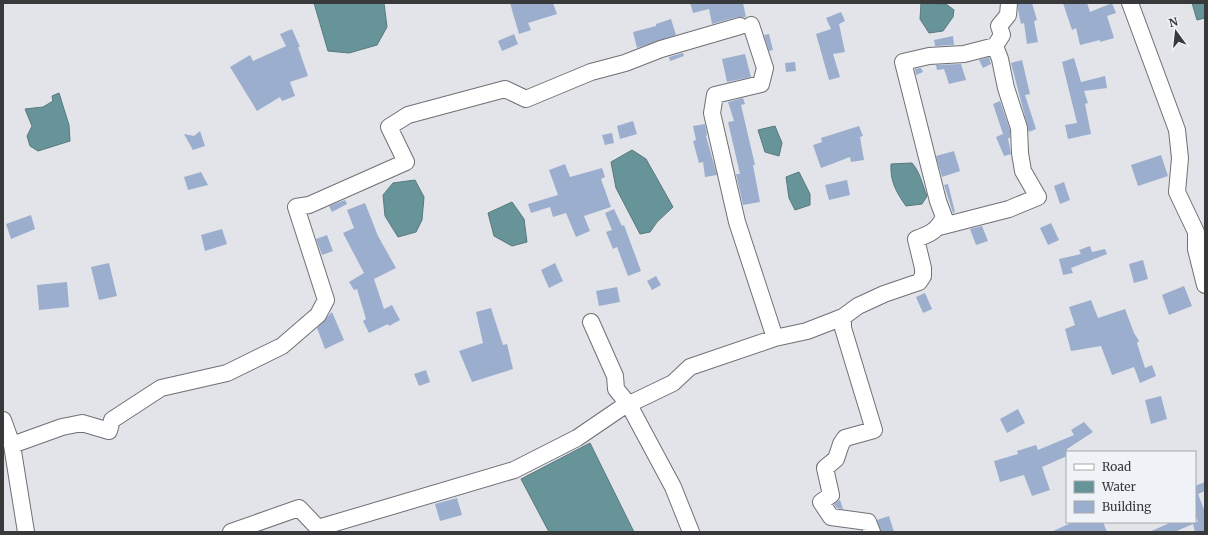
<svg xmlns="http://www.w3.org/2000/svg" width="1208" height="535" font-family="Merriweather,serif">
<rect width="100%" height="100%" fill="#e2e4e9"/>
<path fill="#669499" stroke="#58797d" d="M314 3H384L387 27 377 45 349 53 328 51Z
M921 3 946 4 954 10 953 17 943 31 929 33 920 19Z
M1192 3H1205V18L1197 20Z
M59 93 69 125 70 141 38 151 30 146 27 136 32 126 25 109 43 107 53 101 52 96Z
M775 126 782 143 779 156 765 152 758 130Z
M632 150 646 159 673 207 657 222 650 232 640 234 616 188 611 162Z
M912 163C920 172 922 184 927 196L922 204 906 206C896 192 890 181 891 164Z
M799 172 810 194V205L795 210 789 198 786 177Z
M415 180 424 197 422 220 416 232 398 237 385 216 383 195 393 183Z
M512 202 524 219 527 242 512 246 494 236 488 213Z
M590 443 634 532H549L521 479Z"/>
<path fill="#9baecd" d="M510 3H553L557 14 528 23 531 30 519 34Z
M690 3H743L746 17H737L712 24 709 9 693 13Z
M1018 3H1032L1037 20 1034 21 1038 42 1027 44 1024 23 1021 24 1018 10Z
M1063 3H1087L1090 12 1112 3 1116 13 1107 16 1114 38 1100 42V40L1080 45 1076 28 1072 30Z
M841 12 845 21 839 24 845 52 833 54 840 77 829 80 816 34 831 29 826 18Z
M671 19 676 35 637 48 633 32 656 26V24Z
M292 29 300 47H298L308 76 290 82 295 96 282 101 280 97 257 111 230 67 250 55 253 61 286 46 280 34Z
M514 34 518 44 502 51 498 41Z
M769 34 773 50 769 51 764 35Z
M953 36 954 45 935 46 934 40Z
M683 53 684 56 670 61 669 57Z
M745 54 751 77 727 82 722 59Z
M989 57 991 64 983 68 979 60Z
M1074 58 1081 82 1105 76 1107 88 1084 91 1088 103 1085 104 1091 134 1068 139 1065 125 1077 123 1062 62Z
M1022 60 1030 94 1025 95 1036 129 1029 132 1011 63Z
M795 62 796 71 786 72 785 63Z
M961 64 966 80 957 82 949 84 944 69 937 70 936 65Z
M921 68 923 72 916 75 915 69Z
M743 98 745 104 741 105 755 165H753L760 202 743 205 736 174H740L728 122 734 121 728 102Z
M1000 101 1010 130V138H1008L1011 154 1004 156 996 137 1003 134 993 104Z
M633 121 637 134 620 139 617 126Z
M705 124 707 135 706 136 717 175 705 177 703 162 699 163 693 141 696 140 693 126Z
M859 126 863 136 860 137 864 160 851 162 850 157 821 168 813 145 822 142 821 138Z
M200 131 205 146 193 150 184 134 194 136Z
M612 133 614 143 605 145 602 135Z
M954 151 960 171 942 177 936 156Z
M1161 155 1168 176 1138 186 1131 165Z
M565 164 570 177 602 168 605 177 601 179 611 207 584 216 590 231 576 237 566 213 553 217 550 207 531 213 528 204 558 195 549 170Z
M201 172 208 185 188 190 184 177Z
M847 180 850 195 829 200 825 185Z
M1064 182 1070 200 1060 204 1054 186Z
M948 184 955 212 953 213 944 185Z
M345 200 347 204 332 212 329 206Z
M365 203 378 236 396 268 374 279 384 309 392 305 400 320 389 326 388 324 369 333 363 321 366 319 357 289 354 290 349 282 364 273 343 233 354 228 347 210Z
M614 209 622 226 624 225 641 271 628 276 617 247 613 249 606 232 612 230 605 213Z
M31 215 35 229 11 239 6 224Z
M1051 223 1059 240 1048 245 1040 228Z
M982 226 988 241 976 245 970 229Z
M222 229 227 244 205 251 201 235Z
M327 235 333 251 322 255 316 239Z
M1090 246 1092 252 1105 249 1107 254 1071 268 1073 273 1063 275 1059 259 1081 254 1079 250Z
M1143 260 1148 279 1134 283 1129 264Z
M109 263 117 296 99 300 91 267Z
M555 263 563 281 549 288 541 270Z
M656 276 661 285 652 290 647 281Z
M67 282 69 307 39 310 37 285Z
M1184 286 1192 306 1169 315 1162 295Z
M617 287 620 302 599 306 596 291Z
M925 293 932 309 923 313 916 297Z
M1091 300 1098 318 1125 309 1134 333 1139 341 1137 343 1145 368 1152 365 1156 376 1140 383 1134 367 1112 375 1101 346 1071 351 1065 329 1075 325 1069 307Z
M491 308 503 345 507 344 513 369 472 382 459 351 483 343 476 312Z
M332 312 344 340 325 349 317 328Z
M426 370 430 382 419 386 414 374Z
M1161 396 1167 419 1151 424 1145 400Z
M1018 409 1025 423 1007 433 1000 419Z
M1084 422 1093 432 1067 449V456L1042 467 1050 490 1032 496 1024 475 1000 482 994 461 1018 454 1017 451 1036 445 1038 450 1074 435 1071 430Z
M1205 482V491L1198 494 1205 512V532H1195L1193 524 1174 532H1149L1172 522H1198L1195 514V486Z
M457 498 462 515 440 521 435 504Z
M840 500 843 509 837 508 834 504Z
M889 516 894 532H881L877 520Z
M1073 522H1103L1107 532H1051Z"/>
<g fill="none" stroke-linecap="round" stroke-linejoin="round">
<defs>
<path id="minor" d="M1130 3 1177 130 1180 158 1177 192 1196 232V249L1205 285
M751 25 765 68 761 84 715 95 712 113 737 222 775 338
M939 227 1009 209 1038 197 1023 171 1020 153 1019 128 1006 88 1000 59 995 46
M843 317V328L874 430 845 438 841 444 836 459 825 468 831 495 821 502 831 517 868 522 872 532
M591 322 615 376 616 389 629 405 673 487 691 532
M3 420 12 445 26 532
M12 445 62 427 82 423 109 431 112 420 161 388 227 373 282 346 318 315 326 300 296 207 309 205 406 162 389 127 408 115 505 89 526 99 591 72 625 63 661 49 740 26
M231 532 299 508 318 528 514 470 577 438 621 408 673 383 690 367 775 338 807 331 843 317 858 306 884 294 919 282 923 276V268L916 239C930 234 937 231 944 217L938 201 903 62 929 56 964 54 995 46 1002 35 999 26 1008 15 1009 3"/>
</defs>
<use href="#minor" stroke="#6e7075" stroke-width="18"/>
<use href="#minor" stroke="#fff" stroke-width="16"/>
</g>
<rect width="1208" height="535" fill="none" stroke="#38393b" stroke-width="8"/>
<rect x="1066" y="451" width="130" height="72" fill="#eff2f7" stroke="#a6a8ac"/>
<rect x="1074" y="464" width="20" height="6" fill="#ffffff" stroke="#a6a8ac"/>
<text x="1102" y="471" font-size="12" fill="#38393b">Road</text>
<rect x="1074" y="481" width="20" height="12" fill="#669499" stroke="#a6a8ac"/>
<text x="1102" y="491" font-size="12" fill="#38393b">Water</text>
<rect x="1074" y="501" width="20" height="12" fill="#9baecd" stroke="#a6a8ac"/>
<text x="1102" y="511" font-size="12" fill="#38393b">Building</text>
<g transform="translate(1176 32) rotate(345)" stroke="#eff2f7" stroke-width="3" paint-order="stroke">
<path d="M0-3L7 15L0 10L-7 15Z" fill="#38393b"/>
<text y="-6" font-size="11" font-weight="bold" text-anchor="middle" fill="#38393b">N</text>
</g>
</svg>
